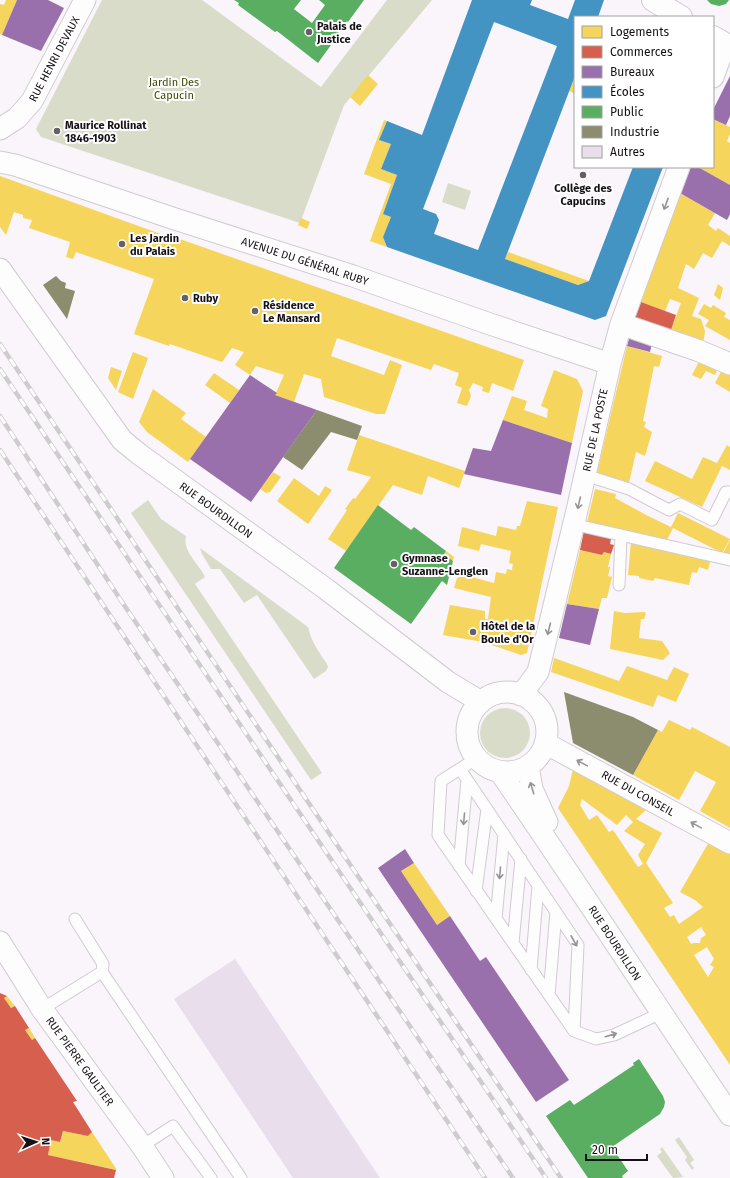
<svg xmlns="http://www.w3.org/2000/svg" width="730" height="1178" font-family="'Fira Sans',sans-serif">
<rect width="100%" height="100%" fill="#faf4fb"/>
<path fill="#d9dcc8" d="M102 0H202L321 87 387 0H432L344 105 300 223 41 137 36 129Z
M448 183 471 191 465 210 442 202Z
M148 500 161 519 186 536C182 551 199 564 205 577L195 584 322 773 311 780 131 513Z
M200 548 308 627C311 641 319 652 327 664L328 667 326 671 314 679 257 595 244 603 220 569H211L202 554Z
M480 733a25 25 0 1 1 50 0a25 25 0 1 1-50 0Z
M679 1137 694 1160 690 1163 694 1168 692 1170 685 1160 687 1157 675 1140Z
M662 1147 683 1177 673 1178 657 1156 662 1152 660 1149Z"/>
<path fill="#f6d55c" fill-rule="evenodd" d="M6 0H17L2 35 0 34V4L4 5Z
M368 75 378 84 360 106 350 97Z
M575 76V94L569 91Z
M713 119 730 127V134L727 141 730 143V185L698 167H713Z
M384 120 387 121 379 140 391 144 381 169 397 175 383 214 391 217 383 237 387 247 370 241 391 184 364 174Z
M0 176 169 237V235L177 238 524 360 513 391 492 383 489 393 482 391 483 387 473 383 469 390 471 396 467 406 457 403 462 388 455 385 459 373 434 364 431 370 337 338 331 356 384 375 390 360 402 365 385 414H376L324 397 321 379 304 374 294 402 275 395 284 375 256 366 250 375 235 365 244 352 232 348 222 362 170 344 169 346 134 334 154 279 76 252 73 259 66 257 70 242 29 228 32 220 23 218V215L14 212 6 235 0 227Z
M680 193 715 213 708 225 716 231 718 228 730 236V246L722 241 712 258 703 253 694 269 686 264 678 288 699 298 692 316 701 319 705 331 704 339 700 345 669 335 681 303 670 299 665 311 641 302Z
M301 218 310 222 307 229 298 225Z
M508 252 589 281 578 285 505 259Z
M718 284 723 288 720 300 714 295Z
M704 304 711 308 713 305 726 313 724 317 730 320V340L705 326 709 320 698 314Z
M627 346 662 356 659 367 654 366 643 421 646 422 644 427 652 432 645 456 636 452 629 483 600 476 597 473Z
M133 352 148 358 133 399 118 392Z
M701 358 719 366 715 375 706 371 701 379 692 375Z
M111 367 122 371 116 390 108 378Z
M723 368 730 371V392L715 383Z
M554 370 577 379 583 391 572 443 503 420 512 396 527 401 524 410 547 418 548 409 541 406Z
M214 373 239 390 230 403 205 385Z
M153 389 186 413 181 419 206 437 188 462 147 432 139 422Z
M359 435 465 471 459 488 428 476 422 495 393 485 346 551 328 539 347 510 345 509 353 498 355 499 371 477 347 470Z
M727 445 730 447V470L722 466 702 507 645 481 655 461 692 479 703 457 717 463Z
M273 472 281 477 270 492 266 493 260 489Z
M294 478 319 496 325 486 332 490 308 524 277 501Z
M595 489 616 494 615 498 648 516 671 527 678 513 730 539 722 553 673 528 665 544 587 522Z
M527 501 558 507 527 653 521 655 483 642 443 635 450 605 485 611V619H488L491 597 454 588 457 578 464 575 494 583 496 572 506 574 507 569 512 570 513 564 509 563 511 551 481 544 479 551 458 546 462 527 496 536 498 526 516 530 517 526H520Z
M730 540V557L723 553Z
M631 542 711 558 708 570 699 567 697 573 692 572 689 585 655 578 653 581 639 578V576L628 575Z
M580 550 602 555 604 552 611 554 608 567H610L608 576 612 577 607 598H602L599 609 567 604Z
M446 551 454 557 453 561 444 554Z
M614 611 625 613 644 612 646 613 644 619H641L639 638 662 641 670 653 663 660 610 649Z
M554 658 619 681 627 666 667 680 674 667 689 674 676 702 658 695 653 707 551 672Z
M669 720 690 730 692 727 730 747V828L700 811 716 782 695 771 679 800 633 775 658 730 662 732Z
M573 769 647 809 636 819 662 833 646 863 673 903 664 908 670 917 674 915 679 924 703 907 695 900 680 892 709 842 730 854V1065L558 808 569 786ZM582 799 617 825 626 815 633 822 624 831 645 844 638 855 643 864 638 867 613 830 609 832 597 815 589 820 580 805ZM701 927 706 935 701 938 700 943H694L691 944 687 937ZM707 947 714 959 710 965 714 967 708 977 694 955Z
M414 863 450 916 437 925 401 871Z
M7 996 15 1006 11 1008 4 998Z
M29 1028 35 1038 32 1040 25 1030Z
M63 1131 88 1136 92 1132 117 1170 48 1155 51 1140 60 1142Z"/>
<path fill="#d6604d" d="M641 302 676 315 669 336 633 324Z
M584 531 611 539 610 544 614 545 611 554 604 552 602 555 580 550Z
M0 993 7 996 4 998 11 1008 15 1006 29 1028 25 1030 32 1040 35 1038 77 1101 73 1102 92 1132 88 1136 63 1131 60 1142 51 1140 48 1155 116 1170 114 1178H0Z"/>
<path fill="#9970ab" d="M17 0H48L64 8 41 51 2 35Z
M730 76V116L726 125 713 119V110Z
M691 167H698L730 185V214L727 220 680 193Z
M631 332 653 339 650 352 627 346Z
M250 375 277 393 275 395 317 410 251 502 190 459Z
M503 420 572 443 561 495 464 474 473 448 491 451Z
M567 604 599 609 590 645 559 638Z
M405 849 414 863 401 871 437 925 450 916 480 961 486 957 569 1080 536 1102 378 868Z"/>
<path fill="#4393c3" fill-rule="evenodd" d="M472 0H532L530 5 568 19 575 0H604L598 17H575V76L505 259 578 285 589 281 633 167H663L606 316 595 320 387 247 383 237 391 217 383 214 397 175 381 169 391 144 379 140 387 121 422 135ZM494 22 557 46 478 250 434 234 439 220 436 214 423 209Z"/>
<path fill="#5aae61" d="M234 0H301L294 9 312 23 325 5 319 0H364L348 22 347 21 330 44 331 45 318 63 277 31 275 32 238 5 239 3Z
M707 0H729L726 4 719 6 711 4Z
M378 505 411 530 414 527 446 551 444 554 453 561 447 585 442 581 411 624 334 568Z
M639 1059 663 1096 665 1102 664 1107 660 1114 612 1147 628 1171 622 1176 623 1178H588L546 1116 570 1100 574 1105 634 1065 633 1063Z"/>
<path fill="#8c8c6e" d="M56 276 61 281 66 283 65 288 75 291 67 319 43 285Z
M317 410 362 426 357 440 331 432 302 470 283 457Z
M564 692 633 717 658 730 633 775 573 743Z"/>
<path fill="#e9deeb" d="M235 959 380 1178H293L174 999Z"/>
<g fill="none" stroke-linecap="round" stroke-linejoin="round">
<defs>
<path id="service" d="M585 475 629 489 669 510 680 504 712 520 726 492H730
M581 526 730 560
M619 585 621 536
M477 758 441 781 438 835 574 1031 596 1039 614 1035 661 1013
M460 769 578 945 574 1031
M459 866 467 780
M476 891 487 809
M75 919 103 964 102 972 241 1178
M496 919 504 834
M513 943 521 859
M531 970 538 886
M549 995 556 912
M42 1009 102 972
M142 1146 173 1126 211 1178"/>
<path id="minor" d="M713 77 725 44
M0 129 17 118 32 101 85 0
M0 162 15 165 172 218 353 276 490 324 610 364
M0 269 122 440 139 454 326 589 448 682 481 702
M621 324 697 350 730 364
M467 732a40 40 0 1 1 80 0a40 40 0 1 1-80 0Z
M521 695 538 672 578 506 610 364 621 324 679 167
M545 743 730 843
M528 766 532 789 547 822
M500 772C578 885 653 1001 730 1115
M0 942 42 1009 142 1146 163 1178"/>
<path id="secondary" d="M653 0 681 17
M713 37 730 47"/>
</defs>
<use href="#service" stroke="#d0cbd1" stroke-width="13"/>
<use href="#minor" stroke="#d0cbd1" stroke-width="23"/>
<use href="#secondary" stroke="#d0cbd1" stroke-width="24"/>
<use href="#service" stroke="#fefdfe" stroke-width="11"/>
<use href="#minor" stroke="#fefdfe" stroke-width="21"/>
<use href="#secondary" stroke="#fefdfe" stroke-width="22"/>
<defs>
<path id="rail" d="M0 344 561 1178
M0 369 546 1178
M0 416 122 602 513 1178
M0 450 485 1178"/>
</defs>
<use href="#rail" stroke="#ceccce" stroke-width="4.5"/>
<use href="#rail" stroke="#fff" stroke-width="3" stroke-dasharray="9" stroke-linecap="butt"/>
</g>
<defs><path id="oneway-shaft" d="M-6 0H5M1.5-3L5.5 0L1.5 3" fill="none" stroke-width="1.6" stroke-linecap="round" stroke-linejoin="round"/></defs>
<g stroke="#969396">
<use href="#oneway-shaft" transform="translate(666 204) rotate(110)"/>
<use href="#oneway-shaft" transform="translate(579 503) rotate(103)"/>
<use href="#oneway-shaft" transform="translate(549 629) rotate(104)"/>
<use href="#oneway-shaft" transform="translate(582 763) rotate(-151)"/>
<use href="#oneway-shaft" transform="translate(532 788) rotate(-107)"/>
<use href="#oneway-shaft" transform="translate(464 819) rotate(95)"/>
<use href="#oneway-shaft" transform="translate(696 825) rotate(-151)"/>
<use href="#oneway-shaft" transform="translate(500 873) rotate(95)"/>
<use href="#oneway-shaft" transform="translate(574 941) rotate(61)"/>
<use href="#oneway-shaft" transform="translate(611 1035) rotate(-16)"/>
</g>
<g fill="#666066" stroke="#fff" stroke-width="1.5">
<circle cx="309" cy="32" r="4"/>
<circle cx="57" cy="131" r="4"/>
<circle cx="583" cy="175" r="4"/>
<circle cx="122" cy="244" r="4"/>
<circle cx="185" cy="298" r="4"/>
<circle cx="255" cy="311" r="4"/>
<circle cx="394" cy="564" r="4"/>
<circle cx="473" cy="632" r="4"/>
</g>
<g text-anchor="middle" stroke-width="4" stroke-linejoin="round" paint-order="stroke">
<g font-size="11" font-weight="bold" fill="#161116" stroke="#fff" text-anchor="start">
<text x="317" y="30">Palais de<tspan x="317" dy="13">Justice</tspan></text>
<text x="65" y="129">Maurice Rollinat<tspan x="65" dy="13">1846-1903</tspan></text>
<text x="583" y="192" text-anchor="middle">Collège des<tspan x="583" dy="13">Capucins</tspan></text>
<text x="130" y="242">Les Jardin<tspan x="130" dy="13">du Palais</tspan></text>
<text x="193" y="302">Ruby</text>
<text x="263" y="309">Résidence<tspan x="263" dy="13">Le Mansard</tspan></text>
<text x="402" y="562">Gymnase<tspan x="402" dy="13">Suzanne-Lenglen</tspan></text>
<text x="481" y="630">Hôtel de la<tspan x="481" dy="13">Boule d'Or</tspan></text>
</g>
<g font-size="11" fill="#161116" stroke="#fff">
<text transform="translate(54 59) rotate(-62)" y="4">RUE HENRI DEVAUX</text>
<text transform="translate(305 261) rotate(18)" y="4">AVENUE DU GÉNÉRAL RUBY</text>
<text transform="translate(595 430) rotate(-78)" y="4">RUE DE LA POSTE</text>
<text transform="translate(216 510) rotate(36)" y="4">RUE BOURDILLON</text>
<text transform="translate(638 793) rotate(29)" y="4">RUE DU CONSEIL</text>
<text transform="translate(615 943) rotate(57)" y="4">RUE BOURDILLON</text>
<text transform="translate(80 1061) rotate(54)" y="4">RUE PIERRE GAULTIER</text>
</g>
<g font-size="11" fill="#3d4703" stroke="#fff">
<text x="174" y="86">Jardin Des<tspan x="174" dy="13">Capucin</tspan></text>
</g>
</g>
<rect x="574" y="16" width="140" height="152" fill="#ffffff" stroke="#a2a0a2"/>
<rect x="582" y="26" width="20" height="12" fill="#f6d55c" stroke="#a2a0a2"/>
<text x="610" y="36" font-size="12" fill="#161116">Logements</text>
<rect x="582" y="46" width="20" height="12" fill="#d6604d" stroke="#a2a0a2"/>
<text x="610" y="56" font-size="12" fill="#161116">Commerces</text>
<rect x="582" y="66" width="20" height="12" fill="#9970ab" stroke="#a2a0a2"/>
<text x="610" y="76" font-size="12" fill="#161116">Bureaux</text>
<rect x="582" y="86" width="20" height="12" fill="#4393c3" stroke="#a2a0a2"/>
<text x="610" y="96" font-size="12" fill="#161116">Écoles</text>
<rect x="582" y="106" width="20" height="12" fill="#5aae61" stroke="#a2a0a2"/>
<text x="610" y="116" font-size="12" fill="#161116">Public</text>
<rect x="582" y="126" width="20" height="12" fill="#8c8c6e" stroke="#a2a0a2"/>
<text x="610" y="136" font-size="12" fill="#161116">Industrie</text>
<rect x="582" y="146" width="20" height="12" fill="#e9deeb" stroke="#a2a0a2"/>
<text x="610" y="156" font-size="12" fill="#161116">Autres</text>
<g transform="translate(36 1142) rotate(87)" stroke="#ffffff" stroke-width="3" paint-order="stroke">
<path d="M0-3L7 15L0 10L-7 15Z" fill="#161116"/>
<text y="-6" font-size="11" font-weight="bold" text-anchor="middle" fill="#161116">N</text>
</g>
<path d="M586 1154v6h61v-6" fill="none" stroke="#161116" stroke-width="2"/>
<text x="592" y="1154" font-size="12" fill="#161116" stroke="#ffffff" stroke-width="3" paint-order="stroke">20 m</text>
</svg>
